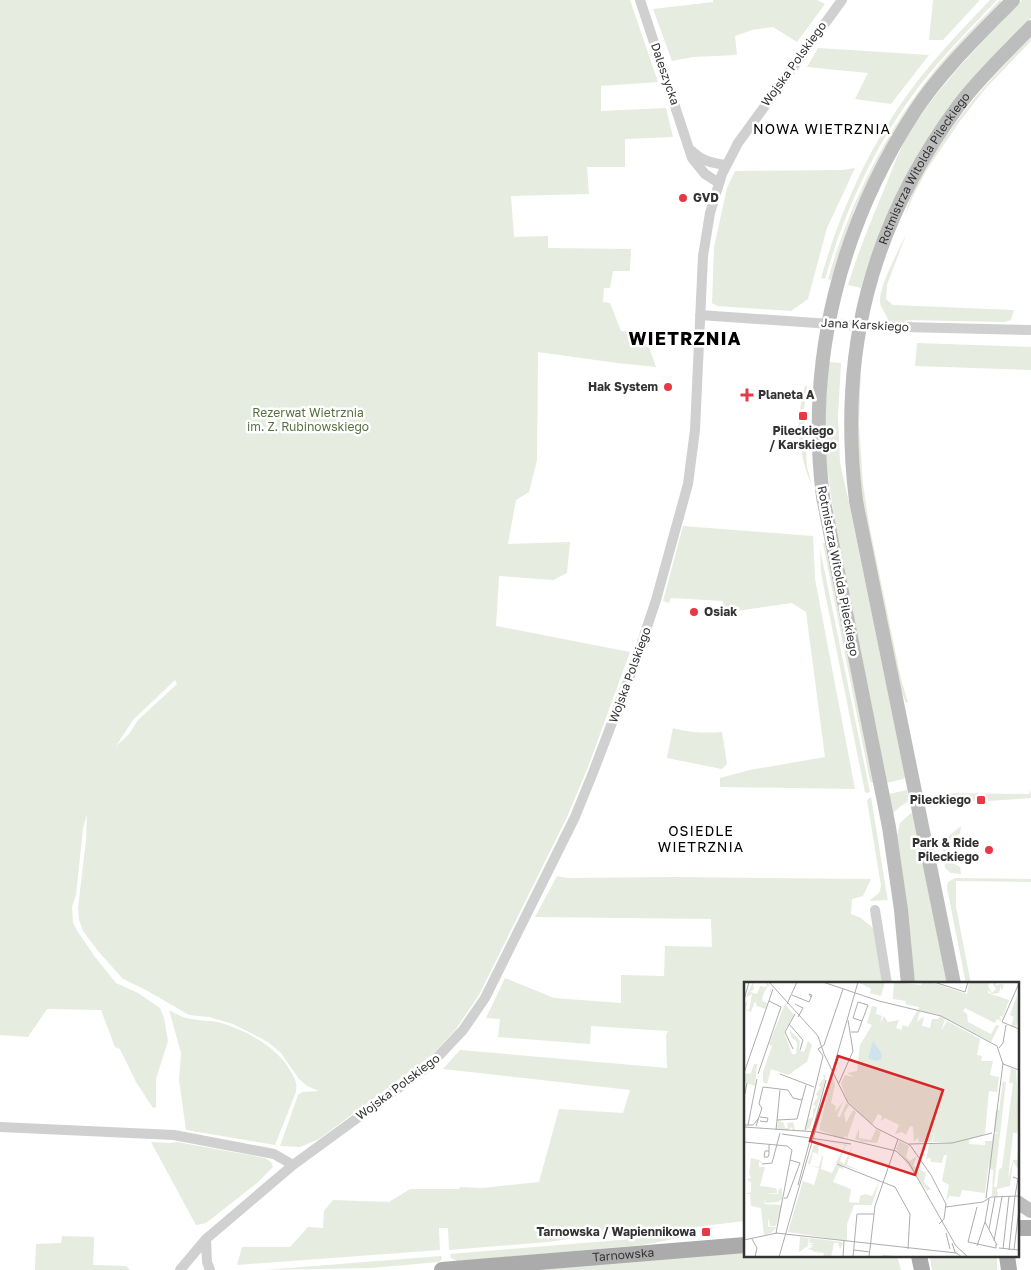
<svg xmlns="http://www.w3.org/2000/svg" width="1031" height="1270" font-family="'Golos Text',sans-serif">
<rect width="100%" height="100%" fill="#fff"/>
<path fill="#e6ecdf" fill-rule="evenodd" d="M0 0H630L658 82 601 86V111L666 108 673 137 625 139V167H587L589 194 511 196 514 237 548 236V248L631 249 630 271H613L610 288H604L603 302 610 303 621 331 643 333V338L649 347 656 367 617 363 538 352 537 460 529 492 516 500 508 544 570 542 567 573 553 580 499 576 496 626 630 652 588 767 567 817 479 995 456 1029 432 1055 319 1139 300 1147 280 1146 298 1095 302 1092 319 1091 307 1086 299 1079 281 1053 268 1042 233 1024 209 1017 189 1015 146 990 123 979 98 951 83 931 79 920 78 908 86 840 87 814 83 828 76 895 72 907 73 922 76 929 95 957 116 983 138 993 160 1008 164 1018 168 1041 156 1079V1107L153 1108 136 1082 120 1049 115 1047 101 1010 47 1009 28 1037 0 1035ZM175 680 177 684 138 720 129 734 116 746 133 720Z
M713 0H817L825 4 797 42 773 27 752 30 735 36 737 55 693 57 672 61 653 9 713 2Z
M933 0H980L943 40H929Z
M990 0H997C970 28 944 55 920 85 876 143 845 209 825 279L821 278C842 204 875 134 923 74 944 48 967 24 990 0Z
M1000 0 1002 1 884 149 854 211 831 280 828 279C850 203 885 132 935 70 955 45 978 23 1000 0Z
M1022 0H1031V18L989 62 919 152 890 209 869 262 861 288 848 285C859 250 872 218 886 185 893 168 899 150 909 133 940 84 982 42 1022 0Z
M1031 37V41L985 89 960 121 928 168 913 196 905 216C911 191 922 172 936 151 963 108 996 73 1031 37Z
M818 48 929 55 891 104 855 99 868 73 807 67Z
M855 168 827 228 808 299 791 311 717 306 712 303 714 247 727 188 735 171 843 170Z
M907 232 887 285 886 299 893 305 1014 310 1011 320 1005 322 908 320 903 322 888 321C887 313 879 308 880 299 881 282 899 250 907 232Z
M917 343 1031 347V370L915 366Z
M828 362 841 363 838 416 840 463 850 507 905 777 903 779 887 783 836 531 826 459 825 425Z
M861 367 859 425 863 484 869 524 901 679 908 702 906 703 901 690 862 502 856 418Z
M805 386H807L804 409H801V418H804L807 467 812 485C798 456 795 417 805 386Z
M683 526 813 536 815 579 855 789 720 787V778L750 770 825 757 806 612 792 603 723 613V601L671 598 669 603 663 601Z
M823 543H825L874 784 870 781Z
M820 549 870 792 867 793 865 792 821 573Z
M673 728C691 733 704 733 722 732L727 764 722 769 667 758Z
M1030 789 1031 798 988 801V799H979V801L937 800V793L1029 794Z
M907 790 909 801 901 806 893 813 889 794Z
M871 797 887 896 888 900 869 901 879 893 881 886 867 800Z
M911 813 913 815 947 984H914L905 891 897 836 900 823Z
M961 826 960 834C940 842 942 858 960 867L961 874 951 873 945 868 942 840 945 839Z
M557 876 567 878 674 877 871 879 863 896 852 899 851 914 861 918 873 928 882 984H745V1221L670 1230 596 1235 548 1242 449 1250 448 1228H439L440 1250 237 1265 242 1247H290L308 1227 323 1228 324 1211 333 1200 389 1202 410 1189H459L460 1187 483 1188 539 1182 559 1109 623 1113 630 1090 443 1069 460 1050 667 1068 666 1035 668 1031 591 1026 590 1044 498 1037 500 1019 486 1018 505 978 554 998 621 1003V975L664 976 665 946 712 947 711 919 535 917Z
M955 878 1031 879V882L956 881V907L971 984H966L947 888 948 882Z
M169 1010C175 1013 181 1017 187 1018 197 1021 208 1020 218 1022 243 1029 270 1043 286 1064 292 1074 298 1080 296 1092L275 1145 186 1130 179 1080 181 1053Z
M151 1142 170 1143 177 1142 265 1158 271 1162 273 1167 257 1183 206 1223 196 1225Z
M679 1235V1238L642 1245 458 1261 451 1258 450 1254Z
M62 1236 94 1237 93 1265 126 1266 130 1270H35L36 1244 61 1243Z
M745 1251V1256H897L901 1270H531Z
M441 1256 442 1259 439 1262 371 1268 264 1270Z
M930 1256H997V1270H932Z"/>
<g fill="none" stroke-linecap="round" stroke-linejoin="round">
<path stroke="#d0d0d0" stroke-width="10" d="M640 0 692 158 705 174 719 183
M692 151C702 161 712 163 726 165
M700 315 860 326 1031 330
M875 910 887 984
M0 1127 174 1135 274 1154 293 1165
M206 1239 207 1262 210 1270
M180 1270 206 1239 293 1165 430 1065 463 1030 485 998 575 817 594 770 637 657 656 600 688 484 695 430 703 256 710 213 722 174 738 143 842 0"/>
<g stroke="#bdbdbd" stroke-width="14">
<path d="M908 984 901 910 889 827 823 497C806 360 840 226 915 111 942 70 979 35 1013 0"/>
<path id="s1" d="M954 984 856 501C838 353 870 225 959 105 980 77 1007 52 1031 27"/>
<path d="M1017 1202 1031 1211"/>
</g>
<g stroke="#ababab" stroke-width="16">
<path d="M1017 1228H1031"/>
<path d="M919 1256 922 1270"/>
<path d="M1007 1256 1009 1270"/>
<path id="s2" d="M442 1270 745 1245"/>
</g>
</g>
<g fill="#e63946" stroke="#fff" stroke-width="2">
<circle cx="683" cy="198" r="5"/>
<circle cx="668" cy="387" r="5"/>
<path d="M744.5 387.5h5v5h5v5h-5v5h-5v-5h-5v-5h5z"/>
<rect x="798" y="411" width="10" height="10" rx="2.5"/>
<circle cx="694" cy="612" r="5"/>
<rect x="976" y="795" width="10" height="10" rx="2.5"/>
<circle cx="989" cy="850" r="5"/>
<rect x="701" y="1227" width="10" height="10" rx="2.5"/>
</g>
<g text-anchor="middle" stroke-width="5" stroke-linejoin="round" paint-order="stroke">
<g font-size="12" fill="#333" stroke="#fff">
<text transform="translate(794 64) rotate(-54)" y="4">Wojska Polskiego</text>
<text transform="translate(665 74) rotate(71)" y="4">Daleszycka</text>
<text dy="4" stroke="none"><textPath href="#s1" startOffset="840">Rotmistrza Witolda Pileckiego</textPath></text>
<text transform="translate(865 325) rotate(3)" y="4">Jana Karskiego</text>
<text transform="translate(838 571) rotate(79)" y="4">Rotmistrza Witolda Pileckiego</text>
<text transform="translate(630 675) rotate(-70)" y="4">Wojska Polskiego</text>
<text transform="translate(398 1087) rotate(-37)" y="4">Wojska Polskiego</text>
<text dy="4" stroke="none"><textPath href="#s2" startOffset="182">Tarnowska</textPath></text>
</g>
<g font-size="12" font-weight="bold" fill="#333" stroke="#fff" text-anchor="end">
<text x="693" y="202" text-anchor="start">GVD</text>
<text x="658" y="391">Hak System</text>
<text x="758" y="399" text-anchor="start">Planeta A</text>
<text x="803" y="435" text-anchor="middle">Pileckiego<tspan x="803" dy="14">/ Karskiego</tspan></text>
<text x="704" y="616" text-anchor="start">Osiak</text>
<text x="971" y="804">Pileckiego</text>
<text x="979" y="847">Park &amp; Ride<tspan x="979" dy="14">Pileckiego</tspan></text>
<text x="696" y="1236">Tarnowska / Wapiennikowa</text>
</g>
<g font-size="12" fill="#56703f" stroke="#fff">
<text x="308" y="417">Rezerwat Wietrznia<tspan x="308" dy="14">im. Z. Rubinowskiego</tspan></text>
</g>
<g font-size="14" letter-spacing="1" fill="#000" stroke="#fff">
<text x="822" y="134">NOWA WIETRZNIA</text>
<text x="701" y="836">OSIEDLE<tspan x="701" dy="16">WIETRZNIA</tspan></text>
</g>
<g font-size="18" font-weight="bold" letter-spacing="1" fill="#000" stroke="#fff">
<text x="685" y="345">WIETRZNIA</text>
</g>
</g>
<g transform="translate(744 982)">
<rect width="275" height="275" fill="#fff"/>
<path d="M9 0 10 7 6 10 13 12 16 4 22 5 23 0 28 7 25 14 27 6 24 3 19 13 18 19 23 21 22 27 13 24 11 19 7 30 0 27V23L4 18 1 27 5 28 8 12 2 15ZM114 0H141L137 14 126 11 127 7ZM150 0 177 3 178 0H187L223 12 225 0H247L244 4 248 11 252 7 248 0H252V3L257 2 260 3 257 9V3L255 11 248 12 244 8V11L265 18 259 35 256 34 257 39 253 37 251 41 221 26 219 29 223 32 224 40 247 52 252 43 255 44 247 60 195 33 174 28 175 25 161 22 162 19 149 17ZM273 13 275 37 272 45 267 44 270 35 266 33ZM134 20 132 32 138 34 136 41 140 34 144 40 155 38 152 46 157 48 159 43 164 45 173 29H176L173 40 180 34 178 44 186 46 188 37H194L196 34 201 37 197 49 203 39 236 57 233 73 238 74 241 59 237 79H249L246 93 255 95 253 110 245 109 241 152 225 158V162L241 163V159H248L249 152 255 151 250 150 252 128H255L259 99 262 100 250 205H253L255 187 258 186 269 101H265L267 86 272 88 275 143 273 151H269L264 197 269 178H273L275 159V189L269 179 266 204 253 207 254 214H248L249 188 245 187V180L241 211 218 208 216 215 206 214 202 219 205 203 198 199 203 173H200L198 181 187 180 186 175 182 178 185 162 207 160H189L191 148 188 160H175L174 155 170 160 169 145 166 144 162 153 158 150 151 152 155 143 141 136 137 139 138 134 134 132 128 143 103 119 97 101 101 93 110 95 103 91 113 89 116 63 128 43 123 41 128 24 133 25ZM41 22 50 33 40 50 48 72H52L53 60 47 55 46 48 56 59 55 68 60 70 64 59 68 63 63 80 44 93 27 87 23 102 19 100V90L28 64 25 62ZM10 82H13L11 104 0 100V92L7 91ZM88 92 91 103 87 121 92 124 91 130 100 118 93 134 96 135 102 121 105 123 100 132 102 141 109 128 112 130 103 156 101 154 99 157 75 148ZM79 93H82L80 103 66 146 61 149H49L48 145 44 148 47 149 33 148 34 138 40 141 41 146H44L43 141 49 140 51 148H62L63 138 69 135V127L72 125 69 122 74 115 72 112 77 105 74 104 80 96ZM115 146V156L127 158 132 147 137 150 133 161 111 159H118L111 157ZM155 159 165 164 162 175 166 179 173 174 169 184 182 191 180 200 187 207 183 209 152 167ZM75 160 74 172 79 174 77 187 88 191 92 182 96 183 92 181 101 163 81 160 105 163 101 164 96 179 100 182 108 164 103 183 117 189 97 183 100 187 95 186 89 200 107 207 105 220 115 221 116 214 121 212 128 214 136 198 128 223H110L103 242V259L44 250 59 199 70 203 73 193 75 186 67 184 75 185 78 174 69 170 66 183 64 181 70 163ZM7 176 15 178 19 181 15 180V185H21L16 204 32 206 33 211H20L34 212 35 207 38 206V217L34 220 22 221 20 217 21 222 38 223 32 244H26L25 238 24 237V245H33L27 251 20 253 17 226 7 224 6 212H0L7 210V201L3 197 7 196 5 192ZM56 255 65 256 63 266H70L65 265 70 264 65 262H70L65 260 66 256 98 260 99 262 96 267 94 261H90L87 275H79L80 271 71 270 62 265 55 270Z" fill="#e6ecdf"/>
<path d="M129 59 138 72 137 77 132 79 124 76Z" fill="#cfe2ee"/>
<path fill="none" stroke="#adadad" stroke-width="1" d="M25 0 74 54 80 72M79 0 135 19 197 34 253 64 259 82 275 88M190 0 221 10 224 0M275 1 258 40 275 47M48 13 65 20 68 13 65 12 67 15M0 18 5 0M43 22 53 0M51 22 59 26 54 35M45 42 59 58 56 68M107 50H114L124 23 114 20 109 36 118 39M255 66 259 61 262 43M49 67 41 50 51 32M80 72 104 121 132 146 166 163 187 193 202 222 200 237 195 242M0 91 29 7M14 92 37 25 25 19M36 92 70 105M95 101 109 69 104 38M0 116 3 101M33 138 53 137 62 103M16 139 23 140 24 136 16 135M0 143H9L15 136M4 143 13 97M12 144 18 126 15 122 19 105 44 108 49 116 58 118M0 145 73 150 152 169 165 181 212 264 224 275M32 148 36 108M61 148 79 74 74 67 80 63 99 7M38 152 107 162M0 160 43 164 48 168 32 251M165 162 208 161 248 151M25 169H21L20 175H24L25 172V163M18 182 28 181 36 151M93 182 151 205 166 232 164 267M269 195 274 197 271 214M54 203 82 98M40 216H43L56 181 46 178M242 216 259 81M245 217 241 240 253 263M202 225 239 220 247 215 275 214M233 225 224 260 252 266V262M245 247 251 215M32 251 212 271M202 251 206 267M8 257 13 266 11 275M0 258 33 251M250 259 258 215M208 261 211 270 218 275M233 264 241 240M255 266 275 268M259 267 265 214M110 268 126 270M265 268 271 214M270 268 275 227M139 274 160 275M35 275 114 0M99 275 100 259M109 275 113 232H130M125 275 131 224 154 157"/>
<path fill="#d62828" fill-opacity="0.15" stroke="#d62828" stroke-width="2.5" d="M94 74 199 108 171 193 66 159Z"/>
<rect width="275" height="275" fill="none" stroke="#333" stroke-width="2.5"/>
</g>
</svg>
